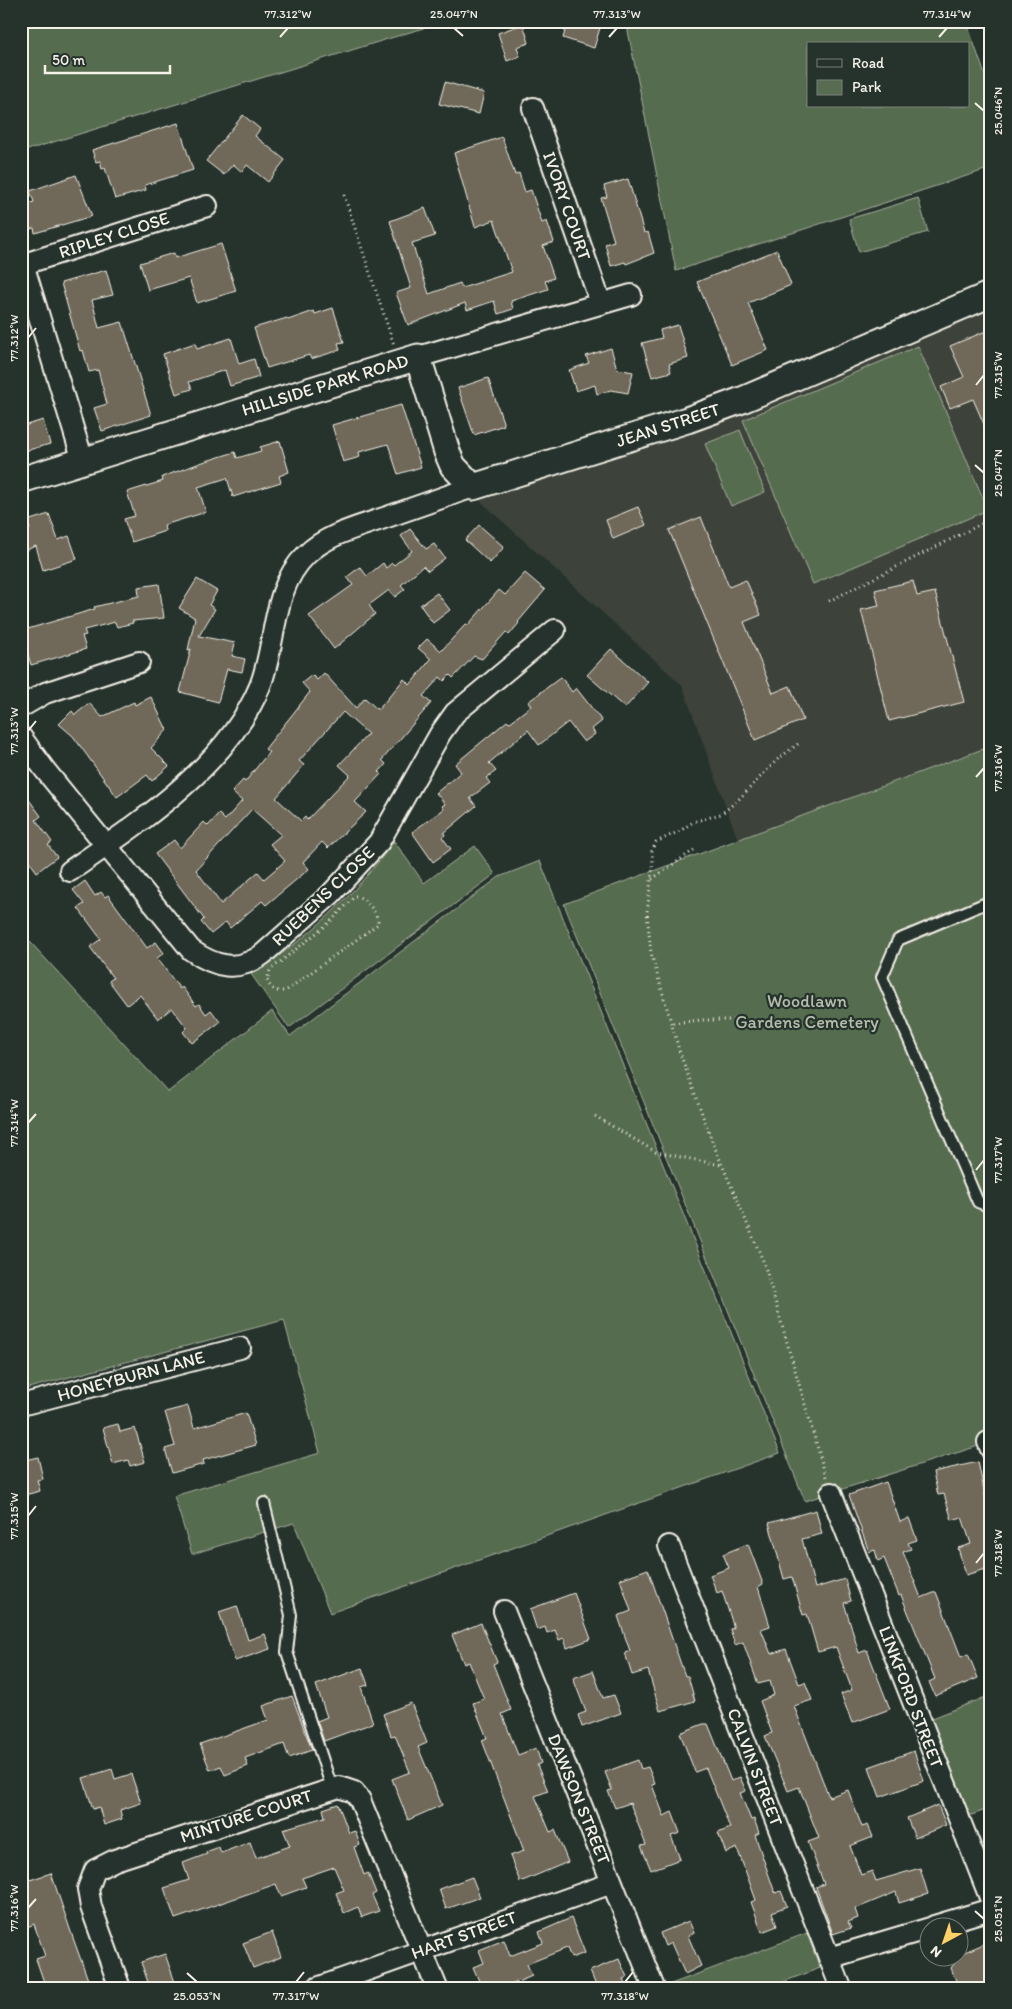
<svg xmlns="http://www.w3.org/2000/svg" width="1012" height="2009" font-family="Itim,sans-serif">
<rect width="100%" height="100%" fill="#26332d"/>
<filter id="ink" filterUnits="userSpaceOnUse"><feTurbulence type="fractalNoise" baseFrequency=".02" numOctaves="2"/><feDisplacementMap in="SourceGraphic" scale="10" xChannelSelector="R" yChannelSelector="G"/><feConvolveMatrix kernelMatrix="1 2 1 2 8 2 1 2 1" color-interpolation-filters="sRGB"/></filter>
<g filter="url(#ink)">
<path fill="#3c433a" d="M991 304V746L738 840 682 685 476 497Z"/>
<path fill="#576c50" stroke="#a6ae9c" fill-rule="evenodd" d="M21 21H446L21 152Z
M626 21H966L991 92V168L676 271ZM808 44H968V106H808Z
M918 198 928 232 859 252 849 219Z
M918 346 988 510 813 584 743 420Z
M740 430 765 492 731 506 705 444Z
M991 746V1442L805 1501 564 904Z
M394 841 424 883 475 846 495 874 289 1028 251 974C306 941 357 893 394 841Z
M540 861 780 1453 330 1613 294 1523 192 1554 174 1496 320 1453 284 1320 21 1390V932L168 1092 272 1011 290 1036 499 877Z
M991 1695V1808L969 1816 930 1719Z
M807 1933 820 1968 767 1988 663 1987Z"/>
<path fill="#706858" stroke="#f4f1e8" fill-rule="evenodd" d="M568 21H602L594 48 563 38Z
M523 24 529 43 517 47 520 56 507 61 498 33Z
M445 82 484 93 479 114 439 104Z
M243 115 260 129 255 136 285 160 268 182 247 165 242 172 233 164 224 175 206 161Z
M178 123 193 170 145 185 146 190 115 199 105 168 102 169 100 161 96 162 92 150Z
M502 137 515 175 519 173 525 192 531 190 542 223 547 221 554 242 543 246 554 278 545 281 548 289 511 301 513 309 498 314 494 301 467 310 465 303 408 325 396 293 411 288 390 221 425 208 435 236 412 243 429 294 460 283 462 288 512 272 494 220 475 227 454 153Z
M76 175 92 216 35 233 34 228 21 232V207L34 202 30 191Z
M628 179 644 233 648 232 654 253 626 264 625 262 611 266 605 244 614 241 601 198 607 197 604 186Z
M221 244 236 291 197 303 189 278 148 290 140 263 174 253 175 258Z
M777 250 791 285 748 303 768 350 732 365 697 282Z
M106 270 113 295 92 300 99 328 122 322 151 415 102 431 94 408 107 404 98 370 89 372 83 350 80 351 61 283Z
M333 308 344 342 338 343 340 350 311 359 309 355 267 368 254 328 287 318 288 320 314 311 315 314Z
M678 325 688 358 669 364 671 372 652 377 642 343 662 338 660 330Z
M991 329V440L973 399 950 408 941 387 964 377 950 346Z
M231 338 239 364 254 359 259 377 230 386 225 370 189 382 192 389 176 394 163 354 195 343 197 349Z
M611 348 617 369 633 372 628 393 611 390 597 394 595 385 576 391 569 370 589 363 586 356Z
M488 378 504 425 474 435 458 388Z
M401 405 421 467 398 474 388 444 359 452 360 457 343 462 332 425Z
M43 420 50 444 21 452V427Z
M280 441 289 472 279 476 281 482 233 497 227 478 198 487 206 512 164 525 165 531 132 542 124 519 135 516 127 492 163 481 162 477 203 462 235 452 237 458 261 451 260 447Z
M638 507 646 525 613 539 606 520Z
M49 514 58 540 69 536 77 559 43 570 36 546 21 552V531L30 529 27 521Z
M701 517 729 587 746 580 761 615 744 622 773 693 790 686 803 720 755 740 669 530Z
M479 525 504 547 490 563 465 540Z
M410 529 426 549 434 544 445 558 428 571 423 566 401 585 405 589 395 597 389 590 369 605 375 614 334 649 309 616 353 585 347 577 360 567 367 576 383 563 386 568 392 563 394 565 412 551 401 536Z
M525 573 545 590 518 622 519 623 509 635 506 632 482 659 474 656 453 678 450 675 444 681 440 677 423 696 431 703 382 760 386 764 379 772 381 774 355 802 366 812 328 848 322 842 303 862 309 869 266 905 262 901 230 928 226 922 211 934 201 922 204 919 155 854 174 840 180 848 204 822 208 826 219 814 225 820 242 801 232 792 243 780 245 782 269 752 265 749 310 692 302 683 312 675 317 680 324 673 356 708 365 698 378 710 404 679 410 685 431 659 418 648 427 639 441 651 466 624 468 625 499 590 505 595ZM343 712 368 734 339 765 350 775 307 820 305 817 301 821 276 798 304 765 299 761ZM252 809 281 835 270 844 285 861 264 879 258 872 221 904 196 870Z
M197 579 217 591 209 605 215 609 199 636 235 643 232 656 245 659 242 672 227 669 218 702 180 692 191 649 188 650 195 618 179 608Z
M913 581 917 596 935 592 964 702 889 721 861 610 879 606 875 590Z
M159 584 164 618 132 621 133 623 117 627 115 622 84 630 86 635 82 636 86 649 31 665 21 631 95 609 94 607 139 596 138 587Z
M437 593 450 610 433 623 420 605Z
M611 649 648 682 625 708 587 675Z
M561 677 572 692 576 688 602 721 592 729 595 734 584 742 568 722 539 745 528 730 489 763 496 771 486 778 490 783 470 798 476 806 444 833 445 835 442 837 451 849 433 862 412 832 444 809 442 806 445 804 436 793 461 772 455 764 507 721 509 723 531 706 528 702Z
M151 697 167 730 151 748 169 766 152 781 147 775 117 797 73 736 59 724 72 711 75 715 89 703 102 717 134 702 135 705Z
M21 789 41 816 36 820 52 842 48 845 57 857 37 872 21 850Z
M85 881 95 896 101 892 105 897 108 895 147 948 156 942 164 953 157 958 180 989 182 987 196 1006 199 1004 206 1014 211 1010 220 1022 192 1043 183 1032 187 1028 172 1008 158 1019 140 995 127 1005 109 981 113 978 90 947 101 939 78 908 84 904 73 890Z
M188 1406 194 1428 246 1413 256 1445 203 1460 204 1464 172 1473 165 1449 175 1446 165 1412Z
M118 1424 120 1432 135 1428 145 1462 130 1466 128 1460 113 1464 103 1428Z
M38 1457 43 1479 37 1480 40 1491 21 1496V1461Z
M978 1462 988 1509 991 1508V1567L966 1575 958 1548 971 1544 962 1517 952 1520 944 1494 938 1495 933 1472Z
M886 1482 900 1522 909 1518 917 1540 908 1543 911 1549 903 1552 921 1598 936 1592 961 1657 968 1654 978 1678 935 1696 929 1682 935 1679 901 1595 899 1596 884 1558 878 1561 875 1550 869 1552 849 1495Z
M816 1510 822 1534 802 1539 815 1588 845 1579 851 1601 844 1603 859 1653 867 1650 890 1709 852 1723 841 1694 852 1690 836 1647 818 1652 807 1614 803 1615 792 1577 784 1579 769 1523Z
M748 1544 763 1584 758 1587 770 1626 761 1629 771 1654 786 1649 799 1684 805 1682 812 1700 794 1706 829 1797 848 1790 862 1827 868 1825 873 1837 850 1846 861 1875 872 1871 876 1881 920 1868 928 1894 899 1903 896 1892 855 1909 858 1918 848 1922 851 1928 833 1934 816 1887 824 1884 808 1842 819 1838 799 1787 788 1791 765 1736 772 1733 760 1701 774 1695 770 1681 758 1684 743 1642 735 1645 730 1629 734 1628 722 1591 717 1593 710 1575 729 1568 723 1554Z
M648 1569 685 1676H688L695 1701 660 1711 648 1670 632 1675 625 1653 630 1651 618 1616 631 1611 620 1579Z
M574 1593 591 1639 567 1648 564 1638 559 1640 555 1630 547 1633 545 1627 537 1630 530 1609Z
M237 1606 248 1640 265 1634 270 1649 235 1661 219 1612Z
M481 1623 497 1662 493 1664 511 1710 502 1714 518 1755 536 1748 541 1763 537 1765 548 1791 535 1796 550 1832 555 1830 568 1862 520 1882 510 1856 524 1851 482 1740 487 1738 473 1703 484 1699 469 1662 464 1664 452 1635Z
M362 1668 368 1685 361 1687 373 1723 324 1741 317 1721 327 1717 316 1685Z
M593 1671 603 1698 614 1695 621 1713 582 1727 578 1715 586 1712 573 1678Z
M292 1696 312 1750 289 1758 284 1744 245 1758 248 1766 225 1775 221 1766 210 1770 200 1744 268 1720 263 1706Z
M411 1703 427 1743 418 1747 442 1805 408 1820 392 1779 410 1772 395 1735 391 1736 383 1714Z
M703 1724H708L731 1781 740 1777 746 1791 740 1793 751 1820 754 1819 759 1833 755 1835 775 1893 781 1891 787 1906 772 1912 777 1926 762 1932 751 1902 756 1900 737 1848 726 1853 718 1833 730 1828 706 1768 695 1772 680 1733Z
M914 1751 924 1781 880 1797 869 1767Z
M638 1760 641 1769 648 1767 655 1784 652 1785 664 1816 672 1812 680 1833 671 1836 680 1859 651 1870 641 1846 646 1845 630 1803 615 1808 608 1791 612 1790 605 1772Z
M112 1769 115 1779 131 1774 141 1803 120 1810 122 1819 104 1825 99 1807 93 1809 83 1778Z
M338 1804 349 1833 355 1831 360 1845 354 1847 364 1875 368 1873 376 1893 372 1895 379 1911 362 1917 358 1907 344 1913 336 1893 344 1890 334 1867 302 1878 306 1887 281 1896 276 1884 175 1919 164 1888 189 1880 183 1863 207 1854 206 1852 219 1847 221 1853 250 1842 256 1858 290 1846 283 1829 325 1817 323 1809Z
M938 1805 946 1825 915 1838 907 1818Z
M51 1873 73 1938 91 1988H46L36 1959 45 1956 34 1924 27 1927 21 1911V1883Z
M472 1877 480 1897 446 1909 439 1889Z
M571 1918 585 1953 571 1958 567 1948 527 1964 532 1976 503 1988H482L473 1967 484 1963 479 1950 504 1940 510 1956 543 1943 539 1932Z
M689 1921 694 1933 688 1936 701 1966 685 1974 671 1943 665 1946 660 1933Z
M272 1932 281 1957 253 1968 243 1943Z
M991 1941V1988H959L951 1968 957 1960 955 1956Z
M165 1954 177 1988H150L141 1962Z
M619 1959 627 1977 623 1979 626 1988H597L590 1971Z"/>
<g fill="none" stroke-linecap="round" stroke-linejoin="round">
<defs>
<path id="service" d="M991 901 898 940 882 977 978 1202 991 1207
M264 1503 291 1615 287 1652 332 1788"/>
<path id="minor" d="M533 108 601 304
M23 264 83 461
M21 265 207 206
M418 357 631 295
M21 707 45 693 139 662
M21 737 45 770 191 950C215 967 238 973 263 954L331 894 379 842 440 734 455 713 555 630
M70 871C139 823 227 766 260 686 277 643 271 589 306 555 327 534 359 527 387 517 416 507 444 497 473 487
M21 1405 240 1348
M988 1442 991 1449
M831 1493 991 1900
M669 1546 841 1988
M504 1611 654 1988
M934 1926 991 1909
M829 1958 930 1928
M120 1988 91 1907 88 1889 95 1870 115 1860 339 1787 354 1792 360 1800 437 1988
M317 1988 612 1883"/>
<path id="tertiary" d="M21 480 418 357 447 452 453 466 473 487 687 420 742 400 991 294"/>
</defs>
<use href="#service" stroke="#f4f1e8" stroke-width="14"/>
<use href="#minor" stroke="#f4f1e8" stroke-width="24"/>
<use href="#tertiary" stroke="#f4f1e8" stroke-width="29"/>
<path stroke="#f4f1e8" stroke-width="3" stroke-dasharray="1 4" stroke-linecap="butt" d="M344 195 394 345
M829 601 991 519
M798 744 778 759 738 800 721 814 693 822 680 831 656 842 652 851 653 863 647 913 651 953 680 1053 712 1141 764 1263 826 1477
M652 879 694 850
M355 896C364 896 380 915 378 924L287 990C277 993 271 990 267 980L270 970 329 923Z
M673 1023 701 1020H756
M595 1116 656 1152 721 1165"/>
<use href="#service" stroke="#26332d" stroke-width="10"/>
<use href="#minor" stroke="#26332d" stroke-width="20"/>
<use href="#tertiary" stroke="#26332d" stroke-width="25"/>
</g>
</g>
<path fill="none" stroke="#f4f1e8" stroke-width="2" d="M454 28 463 36M280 37 288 28M609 37 617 28M939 37 947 28M975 103 984 111M28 338 36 328M976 385 984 375M975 465 984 473M28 731 36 721M976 777 984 768M28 1123 36 1114M976 1170 984 1160M28 1516 36 1506M976 1563 984 1553M28 1908 36 1899M975 1911 984 1919M187 1973 197 1982M296 1982 304 1972M625 1982 633 1972"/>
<g text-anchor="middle" stroke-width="4.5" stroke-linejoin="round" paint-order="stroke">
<g font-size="18" fill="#f4f1e8" stroke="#26332d">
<text transform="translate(567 206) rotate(71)" y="6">IVORY COURT</text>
<text transform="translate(114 235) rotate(-18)" y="6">RIPLEY CLOSE</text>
<text transform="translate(325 385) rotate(-17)" y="6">HILLSIDE PARK ROAD</text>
<text transform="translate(668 425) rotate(-18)" y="6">JEAN STREET</text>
<text transform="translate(323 896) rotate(-44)" y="6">RUEBENS CLOSE</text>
<text transform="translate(131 1376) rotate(-15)" y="6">HONEYBURN LANE</text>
<text transform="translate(911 1697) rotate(69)" y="6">LINKFORD STREET</text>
<text transform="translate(755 1767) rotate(69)" y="6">CALVIN STREET</text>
<text transform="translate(579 1799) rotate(68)" y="6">DAWSON STREET</text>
<text transform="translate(246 1816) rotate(-18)" y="6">MINTURE COURT</text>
<text transform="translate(464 1935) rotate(-20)" y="6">HART STREET</text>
</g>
<g font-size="18" fill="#b5bcab" stroke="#26332d">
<text x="807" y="1007">Woodlawn<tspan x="807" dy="21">Gardens Cemetery</tspan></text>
</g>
</g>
<rect width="1012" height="2009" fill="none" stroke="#26332d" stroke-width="55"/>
<rect x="807" y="42" width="162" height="65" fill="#26332d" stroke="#787f78"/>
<rect x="817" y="59" width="25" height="8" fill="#26332d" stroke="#787f78"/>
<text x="852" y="68" font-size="15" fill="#f4f1e8">Road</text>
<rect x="817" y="80" width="25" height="15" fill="#576c50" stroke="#787f78"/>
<text x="852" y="92" font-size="15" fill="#f4f1e8">Park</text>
<g transform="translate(944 1942) rotate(220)"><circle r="24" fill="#26332d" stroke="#787f78"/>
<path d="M0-4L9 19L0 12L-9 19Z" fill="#ffd166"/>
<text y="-8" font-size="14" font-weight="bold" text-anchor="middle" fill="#f4f1e8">N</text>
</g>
<path d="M45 65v8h125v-8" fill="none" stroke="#f4f1e8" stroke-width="2.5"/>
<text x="52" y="65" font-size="15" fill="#f4f1e8" stroke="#26332d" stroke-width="4" paint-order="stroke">50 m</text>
<rect x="28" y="28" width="956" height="1954" fill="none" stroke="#f4f1e8" stroke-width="2"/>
<g font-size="12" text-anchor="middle" fill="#f4f1e8">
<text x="288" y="18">77.312°W</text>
<text x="454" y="18">25.047°N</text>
<text x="617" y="18">77.313°W</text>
<text x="947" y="18">77.314°W</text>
<text transform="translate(998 111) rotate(-90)" y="4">25.046°N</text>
<text transform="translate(14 338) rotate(-90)" y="4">77.312°W</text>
<text transform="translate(998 375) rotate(-90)" y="4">77.315°W</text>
<text transform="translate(998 473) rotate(-90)" y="4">25.047°N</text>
<text transform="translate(14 731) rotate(-90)" y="4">77.313°W</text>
<text transform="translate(998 768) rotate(-90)" y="4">77.316°W</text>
<text transform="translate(14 1123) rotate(-90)" y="4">77.314°W</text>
<text transform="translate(998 1160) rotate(-90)" y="4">77.317°W</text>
<text transform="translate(14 1516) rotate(-90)" y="4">77.315°W</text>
<text transform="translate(998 1553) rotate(-90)" y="4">77.318°W</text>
<text transform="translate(14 1908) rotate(-90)" y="4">77.316°W</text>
<text transform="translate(998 1919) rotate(-90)" y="4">25.051°N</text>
<text x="197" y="2000">25.053°N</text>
<text x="296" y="2000">77.317°W</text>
<text x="625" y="2000">77.318°W</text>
</g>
</svg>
